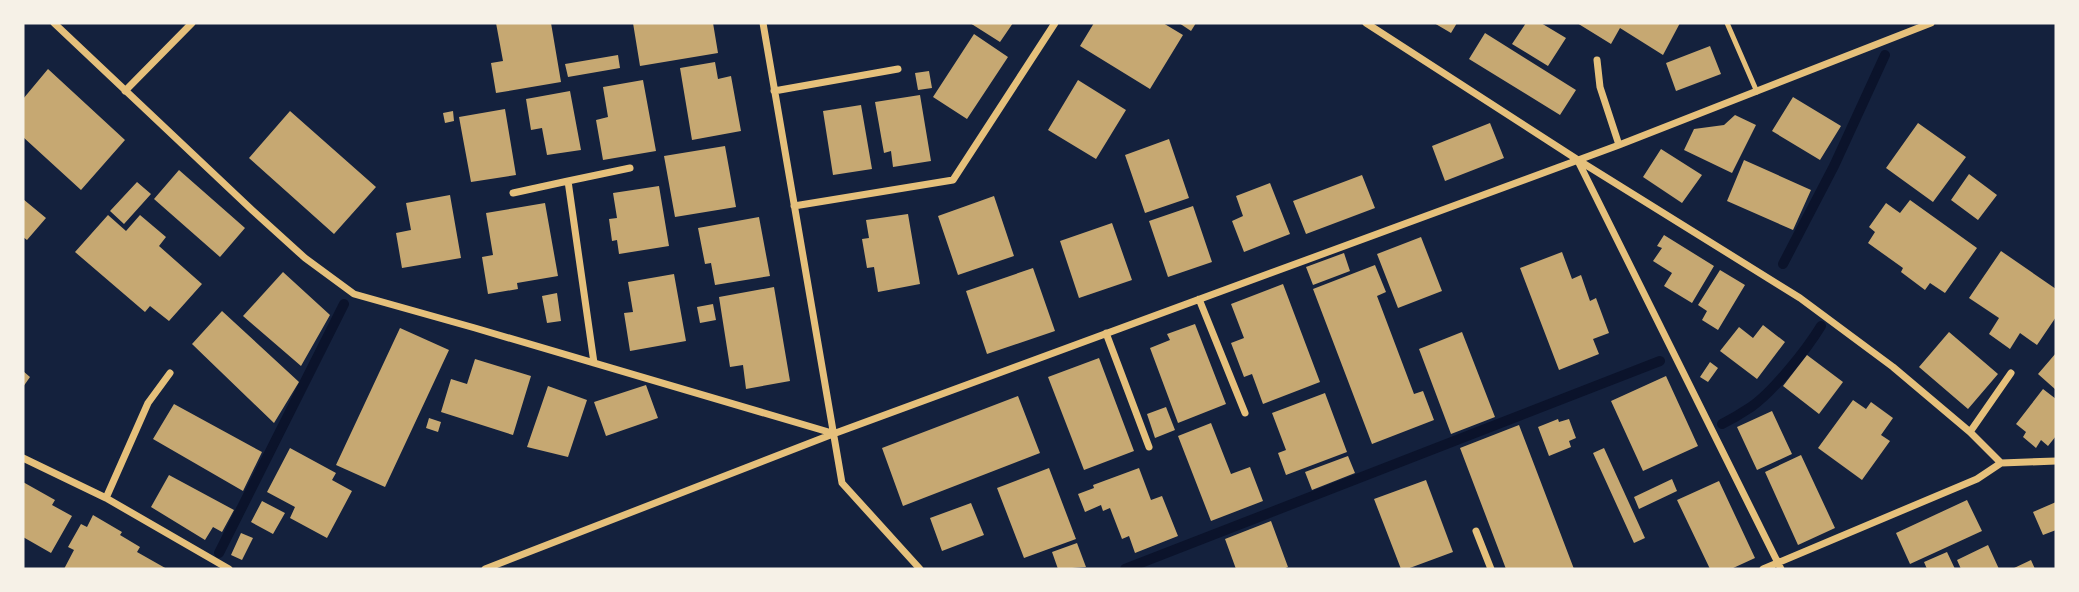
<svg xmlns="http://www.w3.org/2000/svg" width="2079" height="592" font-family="Bitter,serif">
<rect width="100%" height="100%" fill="#14213d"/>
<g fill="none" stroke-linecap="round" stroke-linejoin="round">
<path stroke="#0b132b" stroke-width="10" d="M1783 264 1834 166 1885 55
M1722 424C1732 419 1742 413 1751 407 1773 392 1807 349 1821 326
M219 553 344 304
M1125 569 1660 361"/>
</g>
<path fill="#c6a872" d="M496 23H551L561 82 496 93 491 63 503 61Z
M633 23H713L718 53 640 66Z
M970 23H1013L1000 42Z
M1094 23H1163L1183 35 1150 89 1080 46Z
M1179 23H1196L1191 31Z
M1434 23H1457L1451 33Z
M1526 23H1541L1566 38 1548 66 1512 44Z
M1577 23H1680L1663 55 1620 28 1611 44Z
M1485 33 1576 90 1560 115 1469 59Z
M974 34 1008 57 967 119 933 97Z
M1710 46 1721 74 1676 91 1666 63Z
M618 55 620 68 568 77 565 64Z
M715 62 718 79 731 76 741 131 692 140 680 68Z
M48 69 125 140 81 190 23 137V99Z
M929 71 932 88 918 90 915 73Z
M643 80 656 151 603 160 596 120 608 117 603 87Z
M1078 80 1126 110 1096 159 1048 130Z
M570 91 581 150 547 155 542 128 531 130 526 99Z
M920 95 931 161 893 167 891 151 884 153 875 102Z
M1793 97 1841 126 1820 160 1772 131Z
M861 105 872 169 833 175 823 111Z
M505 109 516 175 471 182 459 117Z
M290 111 376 187 334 234 249 158Z
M453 111 454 121 445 123 443 113Z
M1735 115 1756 125 1732 173 1684 150 1694 129 1724 125Z
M1490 123 1504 158 1445 181 1432 146Z
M1918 123 1966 157 1933 202 1886 168Z
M1169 139 1189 198 1145 213 1125 155Z
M725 146 736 207 675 217 664 156Z
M1661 149 1702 175 1682 203 1643 177Z
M1744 160 1811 190 1793 230 1727 201Z
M179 170 245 228 220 257 154 199Z
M1969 174 1997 195 1978 220 1951 200Z
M1362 175 1375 208 1306 234 1293 201Z
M137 182 151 194 124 224 110 211Z
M1270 183 1290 234 1244 252 1232 221 1243 216 1236 196Z
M659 186 669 246 619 254 617 240 612 241 609 219 617 218 613 193Z
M450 195 461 258 402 268 396 233 411 230 406 203Z
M994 196 1014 256 958 275 938 216Z
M23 199 46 218 27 240 23 237Z
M1910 200 1977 248 1945 293 1930 283 1925 290 1901 272 1903 268 1868 243 1875 232 1869 227 1886 203 1900 213Z
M545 203 558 276 517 283 518 289 488 294 482 257 493 255 486 213Z
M1193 206 1212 262 1168 277 1149 221Z
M908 214 920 284 878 292 874 267 867 268 862 239 869 238 866 220Z
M108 215 126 231 140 215 166 237 159 246 202 284 169 321 150 306 145 312 75 252Z
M759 217 770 276 715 285 711 263 705 264 698 228Z
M1112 223 1132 280 1079 298 1060 241Z
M1664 235 1714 266 1692 303 1664 286 1672 273 1653 261 1662 248 1657 246Z
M1421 237 1442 291 1398 308 1377 254Z
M2001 251 2056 289V317L2037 345 2020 333 2010 349 1989 334 1999 318 1969 298Z
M1562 252 1572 279 1581 275 1590 301 1596 298 1609 333 1593 339 1599 354 1559 370 1520 268Z
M1344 253 1350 271 1313 285 1306 267Z
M1375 265 1386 292 1377 296 1414 394 1423 391 1434 420 1372 444 1313 289Z
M1033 268 1055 331 987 354 966 291Z
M1720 270 1745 285 1718 330 1702 320 1707 311 1698 305Z
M283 272 330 315 301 366 243 316Z
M674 274 686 341 630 351 624 313 633 312 628 282Z
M1283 284 1320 382 1263 404 1252 374 1244 377 1231 343 1244 338 1231 304Z
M774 287 790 381 746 389 743 365 730 367 719 297Z
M557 293 561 321 547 323 542 296Z
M713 304 716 320 700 323 697 307Z
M222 311 299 382 274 423 192 344Z
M1195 324 1226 404 1178 423 1150 348 1170 340 1167 334Z
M1763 325 1785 342 1757 379 1720 351 1739 327 1753 338Z
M400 328 449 350 385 487 336 465Z
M1462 332 1495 417 1451 434 1419 349Z
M1949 332 1998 374 1968 409 1919 367Z
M2056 353V390L2038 374Z
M1807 355 1843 382 1819 414 1783 386Z
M1099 358 1134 451 1084 470 1048 377Z
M475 359 531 376 513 435 441 412 451 379 467 384Z
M1710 362 1718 368 1708 382 1700 377Z
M23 371 30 377 23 387Z
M1666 376 1698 446 1643 471 1611 401Z
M646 385 658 418 606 436 594 402Z
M548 386 587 400 568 457 527 447Z
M2043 389 2056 399V436L2048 446 2041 440 2036 448 2023 437 2026 432 2016 424Z
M1325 393 1347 452 1286 475 1278 453 1286 450 1272 413Z
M1018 396 1040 453 903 506 882 448Z
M1853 400 1866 409 1871 402 1893 418 1881 435 1890 441 1862 480 1818 448Z
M174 404 262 452 243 491 153 439Z
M1166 407 1175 430 1155 438 1147 414Z
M1772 411 1792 454 1757 470 1737 427Z
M429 418 441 422 438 432 426 428Z
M1558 419 1559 422 1569 419 1576 438 1569 441 1571 447 1549 456 1538 427Z
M1211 423 1231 474 1250 467 1263 501 1211 521 1178 436Z
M1519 425 1574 569H1506L1460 448Z
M290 448 336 473 332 480 352 491 327 538 290 518 295 507 267 492Z
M1604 448 1645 538 1634 543 1593 453Z
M1801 455 1835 528 1798 545 1765 472Z
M1348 456 1355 473 1312 490 1305 472Z
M1049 468 1076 539 1024 558 997 488Z
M1139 468 1151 500 1162 496 1178 536 1135 553 1129 536 1122 539 1110 508 1103 511 1101 505 1085 512 1078 494 1094 488 1093 485Z
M169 475 234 510 222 532 213 527 205 540 151 507Z
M1672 479 1677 491 1639 509 1634 497Z
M1426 480 1453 552 1407 569H1401L1374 499Z
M1719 481 1755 558 1731 569H1710L1677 500Z
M23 482 55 500 52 505 72 516 51 553 23 537Z
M1967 500 1982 531 1910 564 1896 533Z
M262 501 285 513 273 534 251 522Z
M2056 502V530L2043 535 2033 512Z
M971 503 984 535 942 551 930 518Z
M93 515 122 532 120 535 140 547 137 552 167 569H64L74 550 68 547 81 524 87 527Z
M1271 521 1288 567 1283 569H1236L1225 539Z
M241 533 253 538 242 560 231 555Z
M1077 543 1086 567 1058 569 1052 552Z
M1988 545 1999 569H1961L1957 560Z
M1947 552 1955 569H1927L1924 562Z
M2031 560 2035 569H2012Z"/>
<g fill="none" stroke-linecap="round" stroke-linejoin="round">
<path stroke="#e5c07b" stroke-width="5" d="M1727 23 1757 92"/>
<path stroke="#e5c07b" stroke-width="7" d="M54 23 252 210 305 258 354 294 475 328 832 433
M763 23 842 483 920 569
M1366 23 1578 160 1800 298 1893 367 1970 432 2001 463 1977 479 1763 569
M1597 60 1600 87 1619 145
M125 91 192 23
M774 91 898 69
M1578 161 1781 569
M513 193 568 181
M794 206 953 180 1055 23
M1199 299 1245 413
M1106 333 1149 447
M594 363 568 181 630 168
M1970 432 2011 373
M23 458 106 498 229 569
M2001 463 2056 461
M106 498 148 403 170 373
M1476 531 1491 569
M485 569 833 434 1619 145 1931 23"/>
</g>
<rect width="2079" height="592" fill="none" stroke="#f6f1e7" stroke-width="49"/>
</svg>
